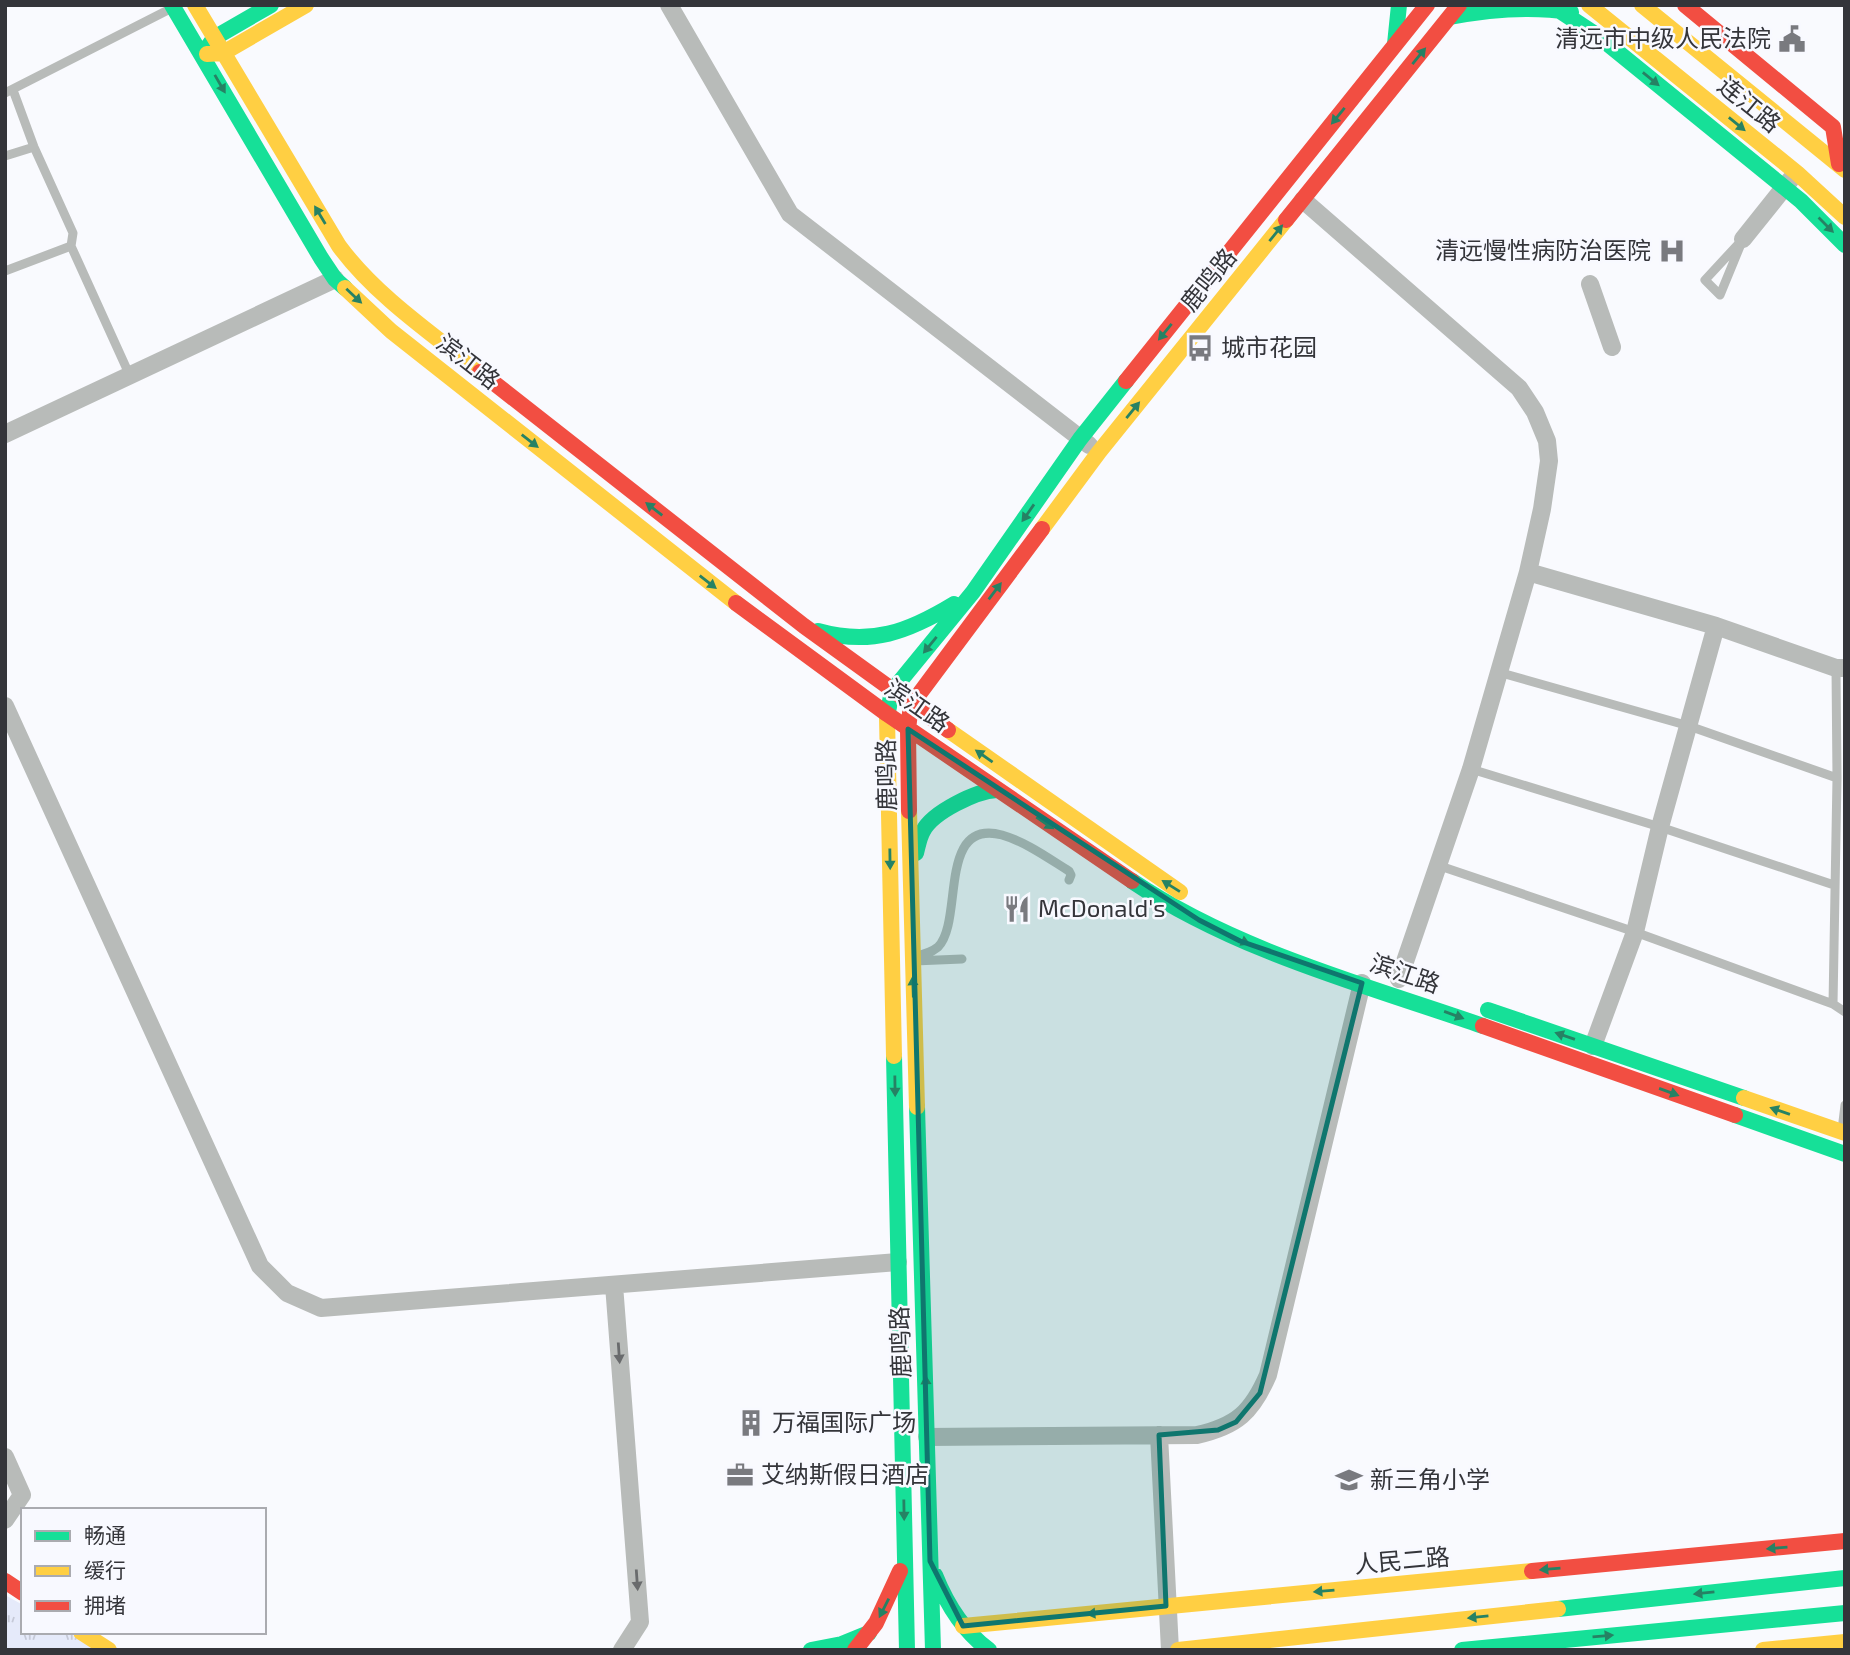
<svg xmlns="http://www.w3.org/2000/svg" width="1850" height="1655" font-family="'Exo 2','Noto Sans SC',sans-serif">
<defs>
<pattern id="grass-tufts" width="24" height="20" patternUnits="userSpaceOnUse" patternTransform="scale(1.75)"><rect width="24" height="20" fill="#e5eafa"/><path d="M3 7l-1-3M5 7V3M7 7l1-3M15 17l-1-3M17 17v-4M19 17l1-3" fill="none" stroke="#c5c9d7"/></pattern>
</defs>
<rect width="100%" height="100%" fill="#f9fafe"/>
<path fill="url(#grass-tufts)" d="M5 1595 23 1605V1632H68L97 1650H5Z"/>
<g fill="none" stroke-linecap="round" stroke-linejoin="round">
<path stroke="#b8bbb9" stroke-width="9" d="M13 90 34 147 73 233 71 246 130 376
M5 93 172 8
M5 156 34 147
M1743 239 1720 295 1705 280Z
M5 271 71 246
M1836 668 1837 778 1833 1004 1845 1012
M1498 672 1689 726 1837 778
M1471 769 1660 827 1834 885
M1440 866 1635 932 1833 1004
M913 957C922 955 931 953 938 947 964 921 937 818 1002 835 1026 842 1048 858 1069 871L1071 875 1069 880
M914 961 962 959
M1842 1130 1845 1105"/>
<path stroke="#b8bbb9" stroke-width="18" d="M669 5 790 214 1089 445
M1303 200 1519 388 1535 412 1547 441 1549 461 1542 509 1528 572 1471 769 1399 979
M1743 239 1791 179
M1590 284 1612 347
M5 434 335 279
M1528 572 1716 626 1836 668H1845
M5 706 260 1266 287 1293 321 1308 898 1262
M1593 1046 1635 932 1660 827 1716 626
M614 1285 640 1622 622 1650
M1159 1435 1170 1650
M927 1437 1197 1435C1237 1426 1252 1412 1268 1375L1362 983
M5 1457 22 1495 5 1520"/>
<path stroke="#16e098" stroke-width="16" d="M172 5 321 258 335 279 345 288
M1557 9 1598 36 1801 201 1845 245
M1450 17C1491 9 1530 6 1571 12
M1395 44 1399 5
M205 51 214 38 271 5
M818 631C871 646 908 632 954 604
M887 717 892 691 973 592 1080 439 1126 381
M916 853C918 846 919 838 923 831 933 812 976 791 997 790
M1132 881C1236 951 1365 985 1483 1026
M1488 1010 1744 1098
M894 1056 907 1650
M917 1107 933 1650
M1735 1115 1845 1154
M935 1575C947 1605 963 1631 989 1650
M1558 1609 1845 1578
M811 1650 842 1644 869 1633
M1462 1650 1845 1613"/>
<path stroke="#ffcf43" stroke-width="16" d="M195 5 339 246C376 296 431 333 480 372
M1589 5 1797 173 1845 217
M1642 5 1845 170
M207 54 223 53 306 5
M345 288 391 331 736 603
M1042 529 1099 452 1286 220
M887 717 894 1056
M948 730 1180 892
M909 811 917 1107
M1744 1098 1845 1133
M963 1626 1532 1571
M81 1632 109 1650
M1178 1650 1558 1609
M1763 1650 1845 1642"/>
<path stroke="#f24e42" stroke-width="16" d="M1685 5 1833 127 1839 164
M1286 220 1459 5
M480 372 804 626 948 730
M1126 381 1427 5
M736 603 887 714 1132 881
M909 811 908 729 911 705 1042 529
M1483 1026 1735 1115
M1532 1571 1845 1541
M5 1581 23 1593
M855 1650 876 1623 900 1571"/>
</g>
<defs><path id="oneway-solid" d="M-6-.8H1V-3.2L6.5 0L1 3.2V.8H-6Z" transform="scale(1.75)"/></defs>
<g fill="#268264">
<use href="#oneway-solid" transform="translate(1419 56) rotate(-51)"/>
<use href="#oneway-solid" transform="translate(1651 79) rotate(39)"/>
<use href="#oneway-solid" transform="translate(220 84) rotate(60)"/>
<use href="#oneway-solid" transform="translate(1338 116) rotate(129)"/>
<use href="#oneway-solid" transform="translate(1737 124) rotate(39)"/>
<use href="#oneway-solid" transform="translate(320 215) rotate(-121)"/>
<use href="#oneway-solid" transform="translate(1826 225) rotate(45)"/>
<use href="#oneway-solid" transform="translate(1276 233) rotate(-51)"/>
<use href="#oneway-solid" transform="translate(354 296) rotate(43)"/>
<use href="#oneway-solid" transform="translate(1165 332) rotate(129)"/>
<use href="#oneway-solid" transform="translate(1133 410) rotate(-51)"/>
<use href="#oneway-solid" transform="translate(530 441) rotate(38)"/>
<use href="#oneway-solid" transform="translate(654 509) rotate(-142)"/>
<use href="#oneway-solid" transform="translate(1028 513) rotate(125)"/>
<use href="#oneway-solid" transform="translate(708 582) rotate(38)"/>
<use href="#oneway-solid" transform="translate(995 591) rotate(-53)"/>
<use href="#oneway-solid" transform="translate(930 645) rotate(129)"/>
<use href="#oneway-solid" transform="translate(984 756) rotate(-145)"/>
<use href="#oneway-solid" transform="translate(1045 823) rotate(34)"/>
<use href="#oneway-solid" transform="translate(890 859) rotate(89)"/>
<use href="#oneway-solid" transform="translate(1171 886) rotate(-148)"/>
<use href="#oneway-solid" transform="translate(1240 940) rotate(23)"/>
<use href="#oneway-solid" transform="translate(913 987) rotate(-92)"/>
<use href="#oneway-solid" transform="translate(1454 1015) rotate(20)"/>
<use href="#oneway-solid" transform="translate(1565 1036) rotate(-161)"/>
<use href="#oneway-solid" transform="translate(895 1086) rotate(89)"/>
<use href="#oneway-solid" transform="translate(1669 1092) rotate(20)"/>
<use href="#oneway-solid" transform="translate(1780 1111) rotate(-161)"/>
<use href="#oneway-solid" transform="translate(926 1386) rotate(-92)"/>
<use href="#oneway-solid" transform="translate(904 1510) rotate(89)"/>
<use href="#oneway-solid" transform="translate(1777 1548) rotate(175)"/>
<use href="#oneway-solid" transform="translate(1550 1569) rotate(175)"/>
<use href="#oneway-solid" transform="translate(1324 1591) rotate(175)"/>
<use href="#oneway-solid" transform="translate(1704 1593) rotate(174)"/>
<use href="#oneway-solid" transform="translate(884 1608) rotate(117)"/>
<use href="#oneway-solid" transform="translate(1097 1613) rotate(174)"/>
<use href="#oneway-solid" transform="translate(1478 1617) rotate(174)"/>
<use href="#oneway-solid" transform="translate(1603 1636) rotate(-5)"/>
</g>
<g fill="#696b6d">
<use href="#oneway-solid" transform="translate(619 1353) rotate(86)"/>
<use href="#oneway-solid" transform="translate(637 1580) rotate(86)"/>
</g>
<path fill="#0f766e" fill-opacity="0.2" stroke="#0f766e" stroke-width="5" stroke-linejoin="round" d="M908 729 1199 920 1240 941 1362 983 1260 1393 1236 1422 1218 1430 1159 1435 1166 1606 963 1626 930 1561Z"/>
<defs>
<symbol id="civic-bare" viewBox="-9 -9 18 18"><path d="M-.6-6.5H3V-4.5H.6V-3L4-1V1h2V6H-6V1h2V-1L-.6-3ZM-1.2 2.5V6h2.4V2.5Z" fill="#797a7f" stroke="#f8f9ff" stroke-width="2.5" paint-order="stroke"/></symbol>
<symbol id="hospital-bare" viewBox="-9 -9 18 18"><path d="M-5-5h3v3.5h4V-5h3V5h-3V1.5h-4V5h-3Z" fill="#797a7f" stroke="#f8f9ff" stroke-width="2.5" paint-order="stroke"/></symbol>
<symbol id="bus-bare" viewBox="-9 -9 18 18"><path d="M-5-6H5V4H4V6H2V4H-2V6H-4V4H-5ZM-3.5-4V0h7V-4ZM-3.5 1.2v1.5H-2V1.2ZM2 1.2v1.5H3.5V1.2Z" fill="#797a7f" stroke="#f8f9ff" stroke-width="2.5" paint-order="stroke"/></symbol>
<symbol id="restaurant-bare" viewBox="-9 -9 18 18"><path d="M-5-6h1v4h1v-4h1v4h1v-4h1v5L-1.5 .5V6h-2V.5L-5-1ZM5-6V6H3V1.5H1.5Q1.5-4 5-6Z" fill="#797a7f" stroke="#f8f9ff" stroke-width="2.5" paint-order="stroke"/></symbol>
<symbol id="building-bare" viewBox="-9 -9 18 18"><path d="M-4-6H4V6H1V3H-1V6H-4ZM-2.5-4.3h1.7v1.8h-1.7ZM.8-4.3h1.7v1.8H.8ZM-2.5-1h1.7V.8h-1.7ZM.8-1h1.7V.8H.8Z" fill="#797a7f" stroke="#f8f9ff" stroke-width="2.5" paint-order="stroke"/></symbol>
<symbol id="office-bare" viewBox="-9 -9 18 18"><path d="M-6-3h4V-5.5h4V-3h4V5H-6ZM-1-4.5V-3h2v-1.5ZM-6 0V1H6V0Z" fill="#797a7f" stroke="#f8f9ff" stroke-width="2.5" paint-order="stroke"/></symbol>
<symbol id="school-bare" viewBox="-9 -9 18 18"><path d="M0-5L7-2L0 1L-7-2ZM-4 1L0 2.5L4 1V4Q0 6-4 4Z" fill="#797a7f" stroke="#f8f9ff" stroke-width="2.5" paint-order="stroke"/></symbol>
</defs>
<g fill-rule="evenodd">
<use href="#civic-bare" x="1773" y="20" width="38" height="38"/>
<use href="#hospital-bare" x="1653" y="232" width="38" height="38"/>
<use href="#bus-bare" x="1181" y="329" width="38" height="38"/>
<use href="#restaurant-bare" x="998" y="890" width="38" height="38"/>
<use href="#building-bare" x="732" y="1404" width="38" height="38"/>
<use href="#office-bare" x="721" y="1456" width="38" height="38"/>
<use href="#school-bare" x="1330" y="1461" width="38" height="38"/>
</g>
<g text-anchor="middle" stroke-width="5" stroke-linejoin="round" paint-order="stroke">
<g font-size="24" fill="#34353a" stroke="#f8f9ff" text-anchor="start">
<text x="1771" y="47" text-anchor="end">清远市中级人民法院</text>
<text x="1651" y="259" text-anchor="end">清远慢性病防治医院</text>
<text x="1221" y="356">城市花园</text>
<text x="1038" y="917">McDonald's</text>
<text x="772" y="1431">万福国际广场</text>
<text x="761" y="1483">艾纳斯假日酒店</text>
<text x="1370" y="1488">新三角小学</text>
</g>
<g font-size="24" fill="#34353a" stroke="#f8f9ff">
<text transform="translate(1749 105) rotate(39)" y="8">连江路</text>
<text transform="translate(1209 280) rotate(-51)" y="8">鹿鸣路</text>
<text transform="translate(468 362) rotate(38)" y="8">滨江路</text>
<text transform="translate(917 706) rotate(35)" y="8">滨江路</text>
<text transform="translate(887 775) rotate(-91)" y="8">鹿鸣路</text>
<text transform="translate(1405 974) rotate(19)" y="8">滨江路</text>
<text transform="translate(901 1342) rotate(-92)" y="8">鹿鸣路</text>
<text transform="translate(1402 1561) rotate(-5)" y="8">人民二路</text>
</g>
</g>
<rect width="1850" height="1655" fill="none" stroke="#34353a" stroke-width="14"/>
<rect x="21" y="1508" width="245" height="126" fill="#f8f9ff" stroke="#aaabb0" stroke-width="2"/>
<rect x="35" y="1531" width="35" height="10" fill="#16e098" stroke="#aaabb0" stroke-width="2"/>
<text x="84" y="1543" font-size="21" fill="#34353a">畅通</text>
<rect x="35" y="1566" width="35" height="10" fill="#ffcf43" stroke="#aaabb0" stroke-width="2"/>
<text x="84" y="1578" font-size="21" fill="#34353a">缓行</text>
<rect x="35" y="1601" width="35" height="10" fill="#f24e42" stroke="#aaabb0" stroke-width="2"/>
<text x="84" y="1613" font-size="21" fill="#34353a">拥堵</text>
</svg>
